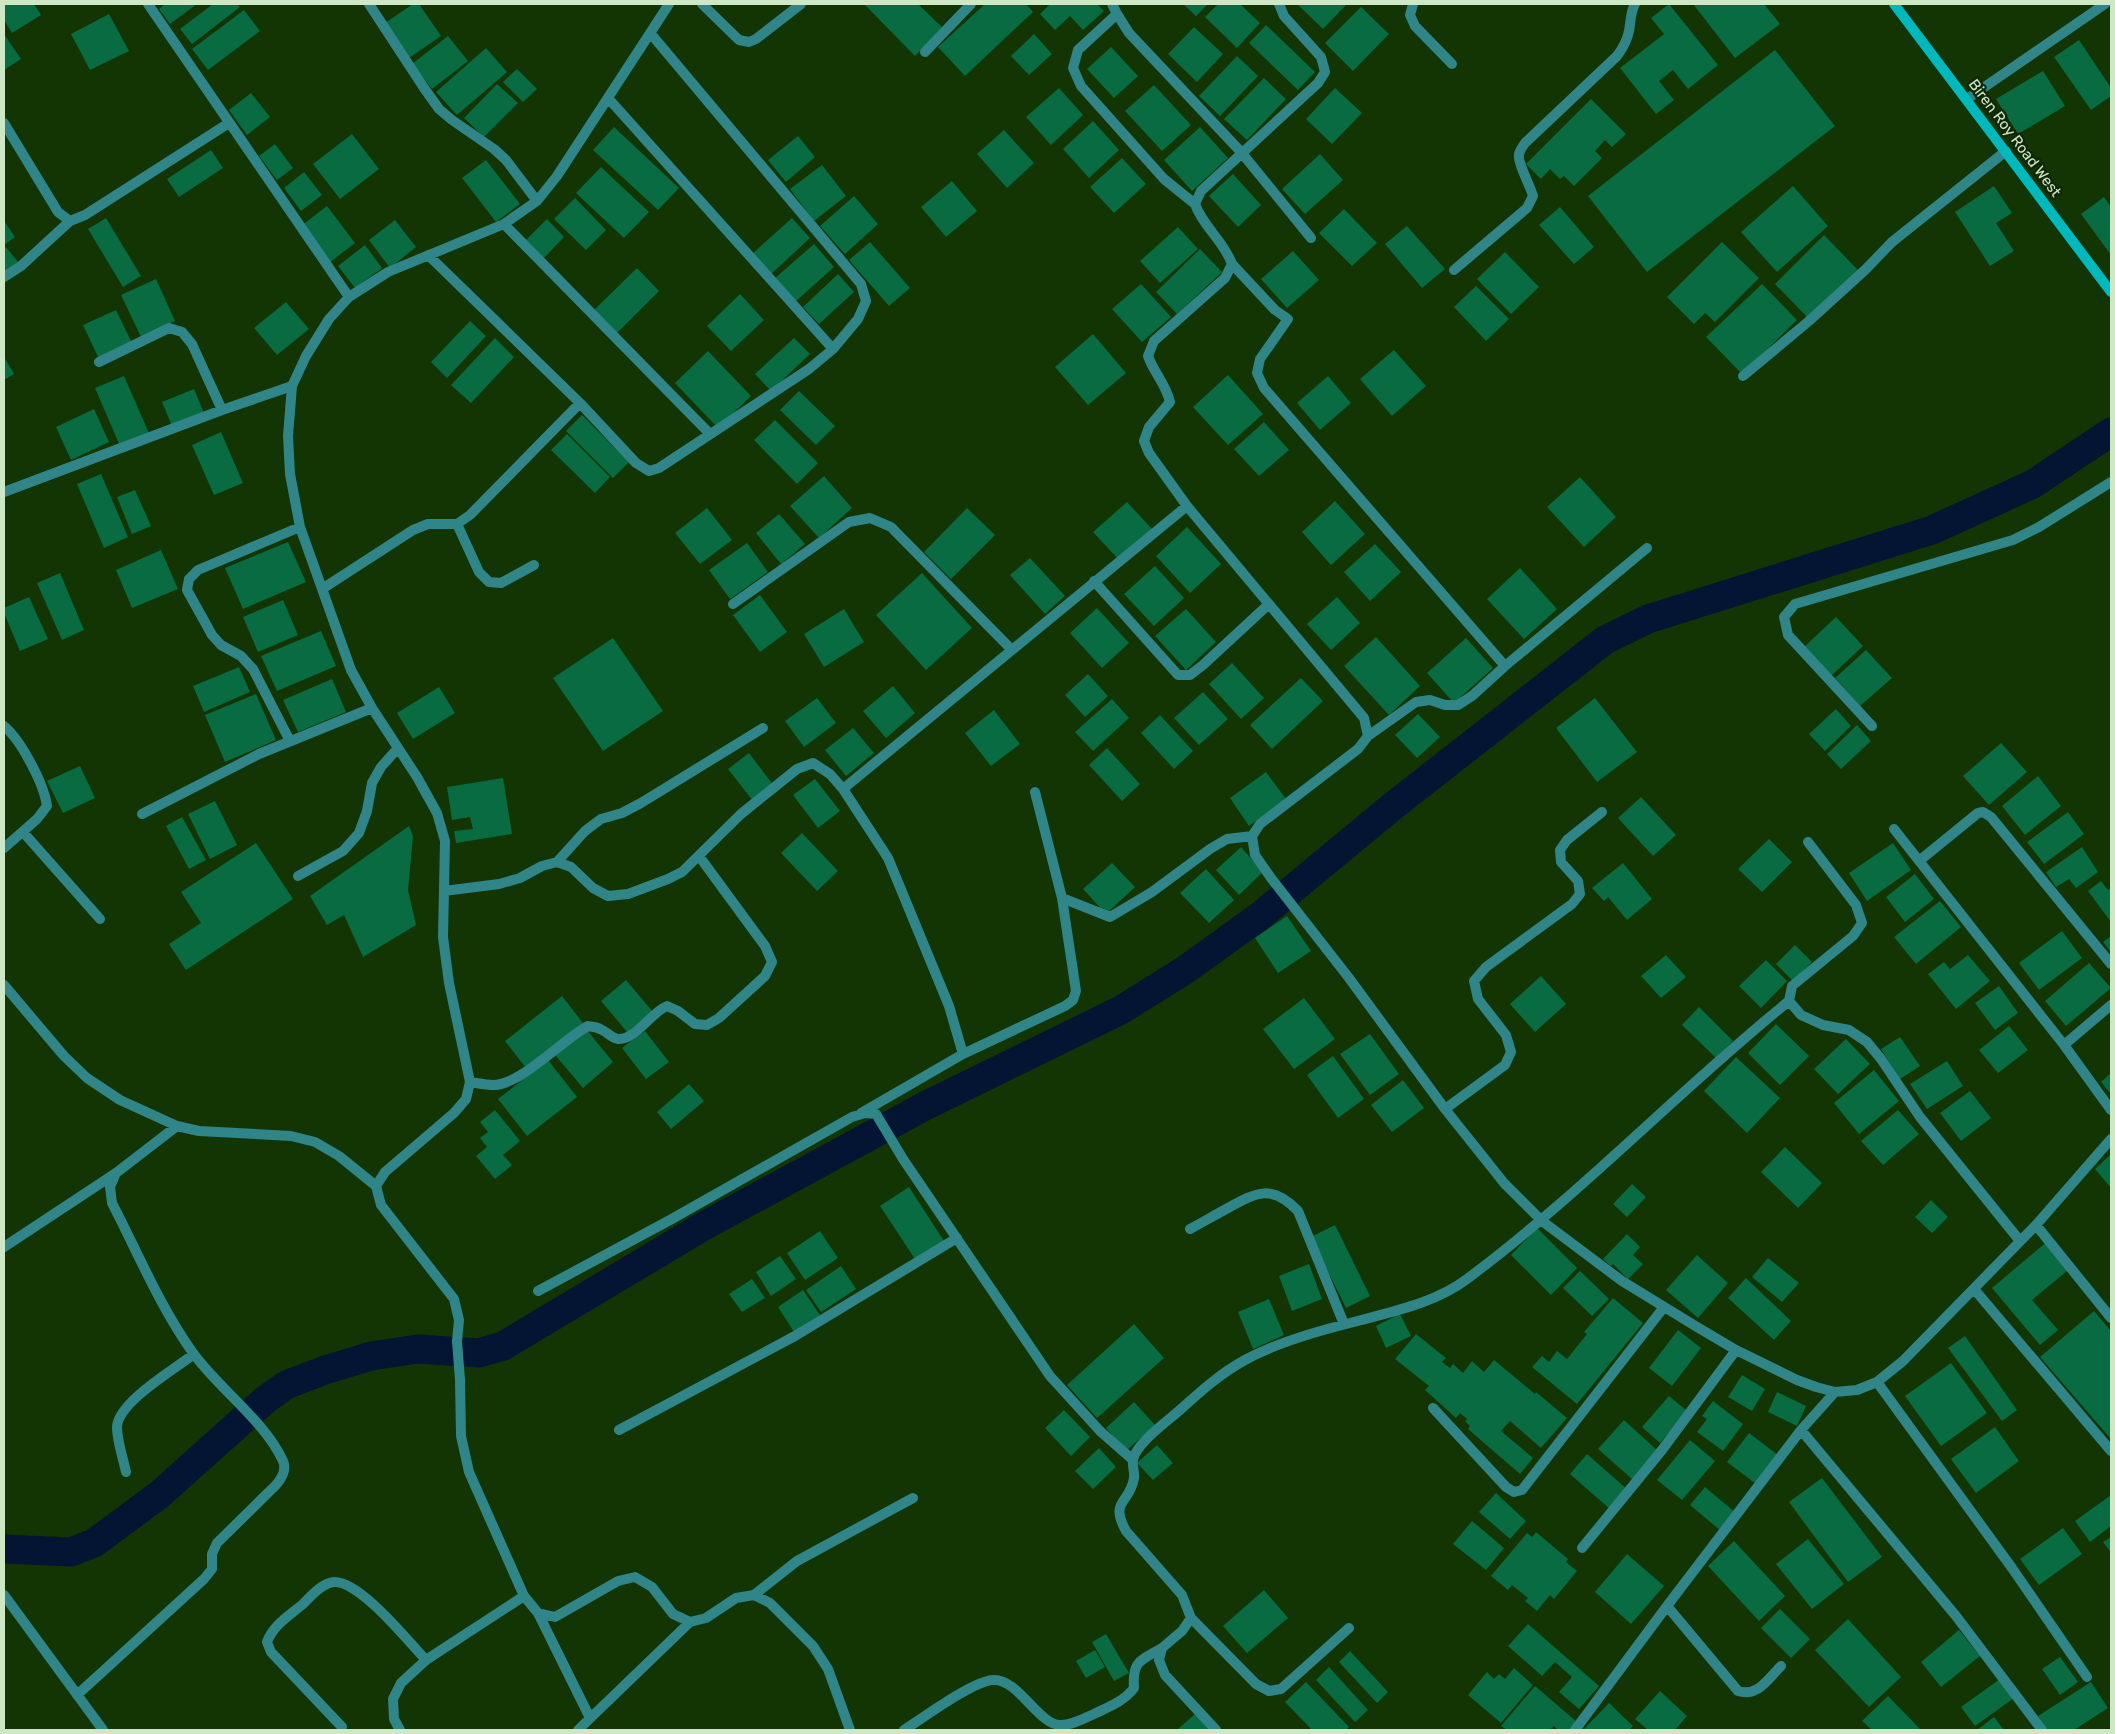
<svg xmlns="http://www.w3.org/2000/svg" width="2115" height="1734" font-family="Rubik,sans-serif">
<rect width="100%" height="100%" fill="#123503"/>
<g fill="none" stroke-linecap="round" stroke-linejoin="round">
<path stroke="#031533" stroke-width="29" d="M4 1549 71 1552 94 1543 159 1495 265 1400 286 1385 325 1370 371 1356 418 1349 479 1353 503 1346 702 1227 923 1107 1121 1010 1185 970 1260 916 1393 806 1605 640 1648 619 1932 530 2033 484 2111 432"/>
</g>
<path fill="#086b42" d="M4 4H34L41 15 12 33 4 20Z
M165 4H197L170 24 159 9Z
M213 4H237L240 7 192 44 180 29Z
M413 4H419L441 36 409 58 385 23Z
M864 4H918L943 28 915 56Z
M985 4H1026L1033 12 965 76 938 47Z
M1050 4H1097L1104 11 1083 30 1070 16 1055 30 1040 14Z
M1183 4H1208L1196 16Z
M1218 4H1240L1260 23 1237 48 1205 17Z
M1297 4H1347L1323 29Z
M1669 4 1718 65 1688 89 1673 70 1659 81 1674 100 1656 114 1620 68 1664 34 1651 18Z
M1693 4H1764L1780 24 1735 58Z
M1361 7 1389 34 1353 71 1325 43Z
M244 10 260 31 208 70 192 49Z
M109 14 129 51 90 70 71 34Z
M1266 25 1315 72 1298 90 1249 43Z
M1194 27 1223 54 1197 82 1168 54Z
M4 34 21 59 4 70Z
M1034 34 1052 54 1029 75 1011 56Z
M448 36 468 61 432 89 412 64Z
M2079 40 2111 88V96L2091 110 2054 57Z
M1111 47 1138 76 1114 98 1087 69Z
M486 48 507 72 457 115 436 92Z
M1775 50 1835 126 1647 272 1588 196Z
M1237 56 1258 76 1220 116 1199 96Z
M517 69 537 89 523 102 503 82Z
M2043 71 2065 106 2018 134 1996 99Z
M1264 78 1286 99 1247 140 1224 119Z
M497 84 518 103 484 137 464 118Z
M1154 85 1191 125 1162 151 1125 111Z
M1059 88 1083 115 1051 145 1026 117Z
M1335 88 1362 113 1332 144 1306 119Z
M251 93 270 117 247 135 229 110Z
M1591 99 1626 134 1612 147 1605 140 1595 151 1602 158 1574 186 1564 176 1560 179 1550 169 1541 179 1526 164Z
M1093 121 1119 150 1089 178 1063 149Z
M614 127 679 188 658 210 593 150Z
M1200 127 1228 158 1192 191 1164 160Z
M1004 130 1034 163 1007 188 977 154Z
M352 134 379 169 340 199 313 164Z
M798 136 815 157 786 182 768 160Z
M275 144 293 168 277 180 259 156Z
M211 150 223 168 179 197 167 179Z
M1320 154 1343 180 1305 214 1282 189Z
M1122 158 1146 184 1114 213 1090 187Z
M486 160 520 204 496 222 462 178Z
M822 165 846 196 814 221 790 189Z
M601 167 649 212 624 238 576 193Z
M304 172 322 195 301 211 284 188Z
M1233 174 1261 205 1238 227 1209 196Z
M952 181 977 211 946 237 921 207Z
M1793 186 1828 226 1777 272 1741 232Z
M1994 186 2012 213 1996 223 2014 251 1990 266 1955 212Z
M854 196 878 224 845 254 820 226Z
M2104 197 2111 207V255L2081 214Z
M575 198 606 230 586 250 554 219Z
M327 206 355 243 329 263 301 226Z
M1560 207 1594 247 1574 264 1539 225Z
M1344 209 1377 243 1352 266 1319 233Z
M106 218 141 276 123 287 88 229Z
M792 218 810 238 770 275 752 254Z
M547 219 564 237 544 258 526 240Z
M395 220 416 247 390 268 369 240Z
M4 221 15 237 4 245Z
M1407 226 1445 269 1422 288 1385 244Z
M1178 227 1198 249 1160 283 1140 261Z
M1824 235 1858 270 1809 319 1775 284Z
M870 242 910 288 889 306 849 260Z
M1722 242 1759 278 1715 322 1705 313 1694 324 1667 297Z
M814 244 834 267 795 302 774 279Z
M365 245 382 268 355 288 338 266Z
M6 247 19 263 4 274V249Z
M1200 249 1222 272 1177 314 1156 292Z
M1293 251 1319 280 1287 308 1261 279Z
M1505 252 1539 287 1511 314 1477 279Z
M637 268 659 291 617 333 594 310Z
M838 274 854 292 819 324 803 307Z
M156 279 175 321 141 337 121 295Z
M1141 284 1171 317 1142 342 1112 309Z
M1762 284 1797 320 1742 374 1706 337Z
M1476 286 1509 319 1486 341 1454 307Z
M740 294 764 320 731 351 707 326Z
M286 302 309 329 277 355 254 328Z
M116 310 132 343 99 359 83 325Z
M470 321 486 336 447 378 431 362Z
M1093 334 1126 373 1088 405 1055 367Z
M495 338 514 357 471 403 451 385Z
M794 338 810 354 771 391 755 374Z
M1394 350 1426 386 1392 416 1360 379Z
M708 351 751 396 718 428 675 383Z
M4 357 14 374 4 380Z
M1228 375 1263 414 1228 445 1193 407Z
M124 376 149 433 120 446 95 388Z
M1328 376 1351 403 1320 430 1297 403Z
M194 389 204 413 172 426 162 402Z
M799 391 835 426 816 445 780 410Z
M94 409 109 442 71 460 56 427Z
M582 415 629 462 613 478 566 431Z
M775 420 818 463 797 484 754 440Z
M1264 422 1289 450 1259 476 1234 449Z
M221 432 243 483 214 495 192 445Z
M567 434 610 477 595 493 551 450Z
M101 474 128 537 104 548 77 484Z
M824 476 852 508 819 538 790 506Z
M1580 477 1616 517 1584 547 1547 507Z
M135 490 151 526 132 534 117 497Z
M1335 501 1365 534 1331 565 1302 532Z
M1127 502 1152 529 1119 560 1093 532Z
M707 508 732 540 700 564 675 533Z
M967 508 995 535 951 579 924 552Z
M779 514 805 544 781 564 756 533Z
M1187 527 1221 564 1190 593 1156 556Z
M288 542 306 582 243 609 225 568Z
M747 543 768 572 730 599 709 570Z
M1375 544 1401 572 1370 601 1344 572Z
M161 550 178 589 132 608 116 570Z
M1030 558 1065 596 1045 614 1010 575Z
M1155 566 1184 598 1154 626 1124 594Z
M1520 568 1557 609 1524 639 1487 599Z
M60 573 84 630 62 640 37 583Z
M922 573 972 628 926 670 876 615Z
M760 595 787 632 760 652 733 615Z
M29 597 48 639 20 651 4 613V608Z
M1337 597 1360 623 1331 650 1307 624Z
M283 600 298 635 258 652 243 617Z
M1097 608 1129 643 1102 668 1070 633Z
M844 609 864 642 824 667 804 634Z
M1186 609 1216 642 1186 670 1155 636Z
M1836 617 1863 646 1831 676 1804 647Z
M321 631 336 666 277 691 261 656Z
M1376 637 1420 686 1389 715 1344 666Z
M613 638 663 711 603 751 553 678Z
M1466 638 1493 668 1454 703 1427 673Z
M1866 650 1892 678 1860 706 1835 678Z
M1232 663 1264 698 1241 719 1209 684Z
M239 667 250 692 204 712 193 686Z
M1088 674 1108 696 1085 717 1065 695Z
M1301 678 1323 701 1272 749 1250 725Z
M332 679 346 712 298 732 283 700Z
M893 686 915 713 886 738 863 711Z
M439 687 455 713 413 739 397 713Z
M1203 692 1228 719 1199 745 1174 718Z
M256 694 276 740 225 762 205 715Z
M817 698 836 723 804 747 785 721Z
M1595 698 1637 752 1597 782 1556 728Z
M1112 699 1129 718 1093 751 1075 732Z
M1836 709 1851 726 1825 751 1809 734Z
M994 710 1020 744 991 766 965 733Z
M1418 714 1440 737 1417 758 1395 735Z
M1160 715 1193 751 1174 769 1141 733Z
M1857 725 1871 741 1841 769 1827 754Z
M853 728 874 753 846 776 825 750Z
M2001 743 2027 772 1989 805 1963 776Z
M1107 748 1140 784 1122 801 1089 765Z
M749 753 774 786 753 801 728 769Z
M80 766 95 798 63 813 47 781Z
M1266 772 1286 799 1249 826 1230 798Z
M2038 776 2061 806 2025 835 2002 806Z
M503 778 512 834 456 843 454 831 473 829 470 817 452 820 447 787Z
M815 779 840 811 818 828 793 795Z
M1641 797 1676 835 1653 856 1618 818Z
M215 801 237 845 210 859 188 814Z
M2068 812 2084 834 2044 864 2027 842Z
M182 817 206 860 189 869 166 826Z
M409 826 413 836 408 890 416 925 363 957 344 915 327 925 310 896Z
M802 833 838 871 817 891 781 853Z
M1769 839 1792 862 1762 892 1738 869Z
M256 843 293 899 186 970 169 944 201 923 181 892Z
M1893 843 1911 870 1867 901 1849 873Z
M1241 847 1263 872 1239 895 1216 870Z
M2082 847 2098 872 2076 888 2069 879 2056 887 2046 872Z
M1112 863 1135 887 1106 914 1083 889Z
M1623 863 1652 899 1627 920 1608 897 1604 901 1592 888Z
M1206 869 1234 900 1209 923 1180 893Z
M1915 874 1934 899 1905 922 1886 897Z
M2101 881 2108 890 2111 888V922L2088 891Z
M1940 901 1961 927 1916 964 1894 937Z
M1287 916 1311 951 1278 973 1255 938Z
M2062 931 2082 958 2039 990 2019 963Z
M2111 936V952L2103 942Z
M1795 945 1812 962 1793 981 1776 964Z
M1666 955 1686 977 1661 998 1641 976Z
M1968 955 1990 981 1956 1009 1928 974 1944 962 1950 969Z
M1766 960 1787 981 1761 1008 1739 986Z
M2089 963 2111 988 2066 1026 2045 1001Z
M1541 976 1566 1004 1535 1032 1510 1004Z
M626 980 653 1012 628 1033 601 1001Z
M1999 986 2018 1013 1995 1030 1975 1003Z
M562 996 583 1023 526 1068 505 1041Z
M1304 998 1335 1039 1294 1069 1263 1029Z
M1699 1007 1733 1041 1716 1058 1682 1025Z
M1776 1024 1809 1056 1780 1085 1748 1053Z
M2009 1026 2028 1050 1998 1073 1979 1050Z
M586 1029 613 1062 583 1088 555 1055Z
M645 1031 669 1062 646 1079 622 1048Z
M1370 1034 1399 1074 1370 1095 1340 1054Z
M1900 1037 1920 1066 1900 1079 1881 1049Z
M1846 1039 1870 1064 1838 1094 1814 1069Z
M1333 1056 1364 1099 1338 1118 1307 1075Z
M1736 1057 1780 1098 1747 1133 1704 1091Z
M548 1060 577 1097 527 1136 498 1099Z
M1947 1061 1963 1086 1927 1109 1910 1084Z
M1874 1070 1899 1101 1859 1134 1834 1103Z
M2111 1073V1094L2101 1082Z
M1403 1080 1424 1108 1392 1132 1371 1105Z
M689 1084 704 1101 671 1129 657 1112Z
M1970 1091 1991 1118 1961 1141 1940 1113Z
M495 1110 520 1141 503 1155 512 1165 495 1179 476 1156 487 1147 480 1138 488 1132 480 1122Z
M1898 1110 1919 1134 1883 1165 1861 1141Z
M1785 1147 1822 1183 1798 1208 1761 1172Z
M2111 1154V1188L2095 1169Z
M1632 1184 1646 1197 1627 1217 1613 1204Z
M909 1187 944 1241 915 1259 880 1206Z
M1931 1200 1948 1217 1932 1233 1915 1217Z
M1335 1225 1370 1296 1346 1308 1311 1237Z
M1537 1228 1577 1268 1551 1295 1511 1255Z
M820 1231 838 1258 805 1280 787 1253Z
M1627 1234 1640 1247 1633 1255 1643 1264 1628 1279 1613 1264 1611 1266 1603 1259Z
M2050 1239 2073 1266 2032 1300 2058 1330 2040 1345 1992 1288Z
M1697 1255 1728 1283 1698 1318 1666 1290Z
M780 1256 796 1279 771 1296 756 1272Z
M1768 1258 1799 1283 1782 1302 1752 1277Z
M1309 1264 1322 1299 1292 1311 1279 1276Z
M841 1266 856 1289 821 1312 806 1290Z
M1580 1271 1609 1299 1592 1316 1563 1288Z
M1746 1278 1791 1321 1774 1340 1728 1298Z
M752 1279 765 1298 742 1312 729 1294Z
M803 1290 820 1315 794 1332 778 1307Z
M1613 1298 1643 1323 1577 1404 1532 1367 1542 1356 1549 1362 1557 1351 1567 1359 1587 1334 1584 1332Z
M1269 1299 1284 1335 1253 1349 1238 1312Z
M2094 1311 2111 1331V1439L2040 1357Z
M1400 1314 1411 1336 1386 1348 1376 1326Z
M1134 1324 1164 1358 1097 1418 1067 1385Z
M1678 1330 1701 1348 1672 1386 1649 1368Z
M1416 1334 1446 1358 1442 1362 1450 1368 1453 1364 1463 1373 1472 1361 1484 1372 1494 1360 1535 1394 1536 1392 1567 1418 1541 1448 1510 1421 1501 1431 1533 1458 1520 1474 1468 1429 1470 1426 1465 1421 1467 1419 1460 1413 1456 1418 1425 1390 1429 1386 1395 1359Z
M1965 1336 2017 1410 2002 1421 1948 1348Z
M1951 1363 1987 1413 1941 1446 1905 1396Z
M1742 1375 1765 1389 1752 1411 1728 1397Z
M1777 1392 1806 1406 1797 1426 1768 1412Z
M1669 1396 1687 1411 1660 1443 1642 1427Z
M1713 1401 1743 1424 1723 1451 1697 1432 1707 1419 1702 1416Z
M1134 1402 1155 1425 1126 1451 1106 1428Z
M1064 1410 1090 1437 1071 1456 1045 1428Z
M1624 1420 1659 1452 1633 1480 1598 1449Z
M1995 1427 2019 1461 1976 1493 1951 1459Z
M1749 1433 1778 1455 1756 1484 1727 1462Z
M1690 1440 1715 1461 1682 1500 1657 1480Z
M1157 1445 1173 1463 1153 1480 1137 1463Z
M1099 1448 1116 1467 1093 1489 1075 1471Z
M1587 1454 1628 1490 1611 1510 1570 1474Z
M1822 1478 1882 1557 1848 1582 1789 1502Z
M1705 1487 1736 1513 1721 1531 1690 1505Z
M1496 1493 1526 1521 1510 1539 1479 1512Z
M2111 1495V1526L2090 1542 2075 1521Z
M1472 1521 1504 1548 1486 1570 1453 1544Z
M2063 1528 2082 1554 2039 1585 2020 1559Z
M1536 1532 1568 1559 1566 1562 1577 1571 1554 1599 1550 1595 1537 1611 1525 1601 1528 1598 1512 1585 1508 1590 1491 1576 1527 1533 1532 1537Z
M2111 1537V1553L2103 1542Z
M1808 1539 1844 1584 1812 1609 1776 1564Z
M1734 1541 1785 1596 1759 1621 1708 1566Z
M1627 1554 1664 1586 1631 1624 1595 1592Z
M1264 1590 1288 1618 1247 1653 1223 1626Z
M1780 1609 1810 1639 1791 1658 1761 1628Z
M1848 1619 1901 1677 1869 1707 1815 1650Z
M1528 1624 1599 1686 1579 1709 1559 1692 1572 1677 1555 1662 1542 1676 1508 1646Z
M1959 1630 1980 1656 1941 1687 1921 1662Z
M1106 1634 1129 1673 1114 1681 1092 1642Z
M1095 1650 1105 1667 1086 1678 1076 1661Z
M1350 1651 1388 1692 1377 1703 1339 1662Z
M2060 1657 2078 1682 2060 1695 2042 1669Z
M1329 1667 1368 1710 1355 1722 1316 1680Z
M1514 1668 1533 1685 1501 1723 1468 1695 1487 1672 1494 1679 1499 1674 1505 1679Z
M2000 1679 2014 1698 1975 1726 1961 1707Z
M1306 1682 1349 1727 1346 1730H1312L1285 1702Z
M2091 1682 2108 1708 2074 1730H2047L2038 1716Z
M1535 1686 1577 1722 1570 1730H1558L1554 1726 1550 1730H1507L1501 1726Z
M1660 1691 1687 1716 1675 1730H1648L1635 1719Z
M1888 1696 1921 1730H1872L1862 1721Z
M1609 1703 1633 1726 1629 1730H1583Z
M1195 1714 1210 1730H1177Z
M1994 1717 2004 1730H1977Z"/>
<g fill="none" stroke-linecap="round" stroke-linejoin="round">
<path stroke="#308588" stroke-width="10" d="M1967 99 2105 4
M1454 270 1527 208 1533 196C1530 185 1517 162 1519 154 1520 150 1523 146 1525 143L1617 56C1623 48 1627 41 1629 31 1631 21 1630 13 1635 4"/>
<path stroke="#308588" stroke-width="10" d="M148 4 349 297
M369 4 424 88 439 109 452 120 494 149 506 160 537 201
M669 4 557 176 537 201 504 224 388 272 349 297 329 319 306 356 292 386 288 436 290 474 300 527 351 670 372 708 417 777 437 813 445 841 443 937 449 983 470 1082 466 1099 454 1113 385 1172 376 1186 381 1205 454 1299 459 1320 457 1341 460 1380 461 1436 469 1472 524 1596 538 1613 555 1617 618 1581 635 1577 652 1587 673 1614 690 1622 706 1618 736 1598 754 1595 770 1603 813 1646 828 1669 850 1730
M702 4 739 40 749 42 756 39 801 4
M1112 4 1117 14 1129 33 1241 152 1311 238
M1279 4 1284 16 1321 57 1325 72 1318 83 1201 191 1195 204C1203 227 1224 241 1232 264L1225 278 1154 341 1148 356C1154 373 1166 384 1170 402L1149 427 1144 441 1149 453 1187 506 1364 718 1368 736 1358 749 1260 824 1252 836 1255 855 1271 878 1349 978 1445 1109 1504 1183 1542 1221 1622 1281 1697 1327 1736 1350 1797 1380 1816 1387 1835 1392 1857 1390 1877 1382 1903 1361 2036 1225 2111 1139
M1413 4 1410 15 1415 26 1452 64
M1117 14 1078 50 1073 68 1081 86 1164 179 1195 204
M925 52 971 4
M608 98 833 349
M4 123 58 212 70 221 85 215 229 123
M504 224 710 434
M428 255 580 403 636 463 649 471 659 468 809 369 833 349 858 319 866 301 861 284 651 34
M1232 264 1275 310 1288 319 1260 359 1257 373 1264 388 1505 666
M4 277 21 266 70 221
M99 362 169 328 182 332 192 344 222 410
M1743 376 1809 321 1865 270 1892 242 2006 151
M4 492 222 410 292 386
M457 524 479 572 489 582 501 583 534 565
M1094 581 1178 675H1190L1203 665 1269 604
M322 589 413 530 428 524H457L470 515 580 403
M733 604 849 522 870 518 891 527 1011 649
M4 726C21 740 44 784 47 806L37 819 4 848
M1872 726 1788 635 1784 617 1795 604 2013 540 2039 527 2111 482
M1368 736 1416 702 1430 700 1445 705H1458L1472 696 1505 666 1647 548
M290 741 253 669 241 656 221 645 212 635 187 590 189 579 198 570 300 527
M843 789 1187 506
M142 814 259 754 372 708
M1894 829 2064 1045 2111 1110
M23 832 100 919
M1808 842 1856 905 1862 923 1853 936 1792 986 1789 1001 1801 1015 1823 1025 1849 1030 1867 1042 1881 1059 1920 1117 2020 1241
M1919 861 1978 813 1983 812 1991 817 2111 964
M557 862 585 831 601 819 622 813 641 803 763 728
M298 876 343 851 359 833 367 811 372 783 381 767 398 748
M444 891 499 884 520 878 542 866 557 862 571 867 593 888 608 896 628 894 668 879 682 872 741 814 797 769 813 763 830 774 843 789 888 858 949 1006 963 1054
M1062 898 1110 917 1152 892 1210 849 1227 839 1252 836
M4 985 64 1056 87 1078 120 1100 177 1126 199 1131 291 1136 315 1142 339 1156 376 1186
M2064 1045 2111 1005
M470 1082C477 1083 486 1085 493 1085 521 1085 562 1040 588 1026 592 1027 597 1027 600 1029 606 1031 611 1038 618 1039 636 1040 650 1013 667 1006L678 1011 695 1024 707 1025 719 1018 765 976 772 962 765 946 699 856
M1445 1109 1505 1065 1511 1052 1506 1035 1478 999 1474 981 1486 967 1572 904 1580 894 1578 881 1561 862 1560 850 1567 840 1602 812
M861 1113 963 1054 1065 1006 1073 1000 1076 991 1062 898 1035 792
M2036 1225 2111 1318
M1190 1229C1203 1222 1215 1215 1228 1208 1257 1192 1272 1184 1298 1211L1344 1324
M4 1247 116 1173
M1974 1289 2111 1451
M538 1291 670 1220 852 1117 865 1113 876 1114 903 1159 1050 1376 1100 1431 1133 1460
M1877 1382 2012 1568 2087 1677
M1433 1408 1506 1487 1514 1492 1522 1490 1664 1307
M619 1430 795 1336 957 1238
M1801 1430 1956 1616 2042 1730
M126 1472C123 1458 117 1441 117 1427 118 1402 175 1369 194 1354
M1582 1548 1662 1450 1736 1350
M4 1595 103 1730
M754 1595 797 1561 913 1498
M1667 1606 1738 1691C1758 1697 1767 1680 1781 1666
M538 1613 590 1718
M1191 1618 1256 1684 1269 1691 1281 1689 1349 1628
M77 1695 204 1579 212 1569V1554L217 1543 276 1485C282 1478 287 1470 283 1461 264 1420 220 1390 193 1353 160 1307 138 1253 112 1203L110 1187 116 1173 177 1126
M342 1727 271 1652 267 1642C273 1625 289 1616 303 1604 311 1596 322 1583 334 1582 360 1581 408 1641 426 1660
M400 1730 394 1719 393 1699 401 1683 426 1660 524 1596
M578 1730 690 1622
M904 1730C923 1718 973 1681 993 1680 1018 1678 1039 1726 1061 1725 1073 1725 1085 1718 1096 1713 1111 1706 1124 1701 1134 1688 1132 1661 1140 1661 1162 1648
M1216 1730 1165 1675 1159 1660 1162 1648 1182 1631 1191 1618 1182 1595 1126 1531C1109 1500 1130 1504 1134 1478 1135 1473 1132 1466 1133 1460 1136 1443 1168 1421 1181 1409 1201 1391 1221 1373 1245 1360 1274 1344 1318 1331 1350 1323 1390 1312 1434 1304 1467 1279 1581 1194 1679 1090 1789 1001
M1575 1730 1667 1606 1801 1430 1835 1392"/>
<path stroke="#00b8bd" stroke-width="10" d="M1894 4 2111 292"/>
</g>
<g text-anchor="middle" stroke-width="5" stroke-linejoin="round" paint-order="stroke">
<g font-size="15" fill="#cee8c6" stroke="#102807">
<text transform="translate(2015 138) rotate(53)" y="5">Biren Roy Road West</text>
</g>
</g>
<rect width="2115" height="1734" fill="none" stroke="#cee8c6" stroke-width="10"/>
</svg>
